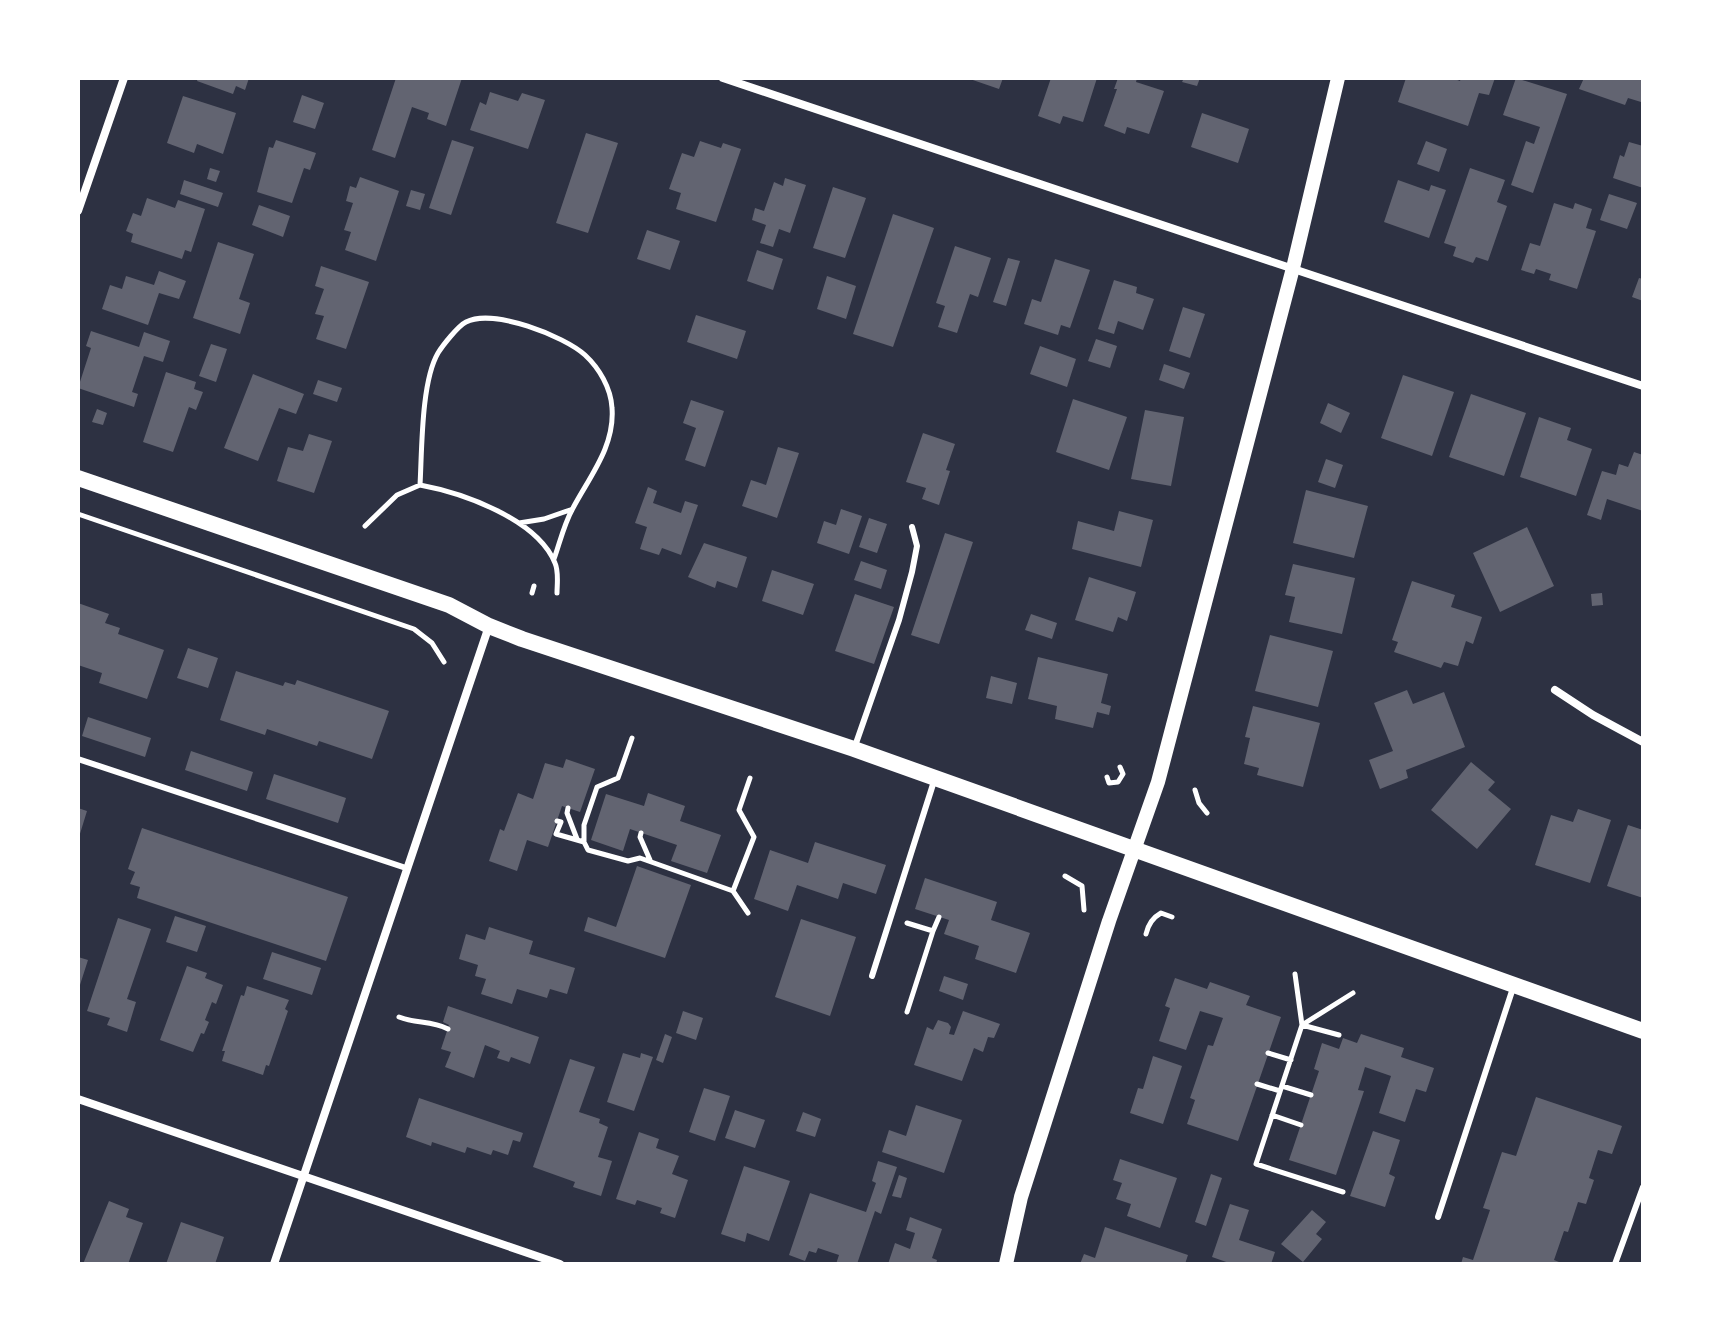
<svg xmlns="http://www.w3.org/2000/svg" width="1721" height="1342" font-family="Montserrat,sans-serif">
<rect width="100%" height="100%" fill="#2d3142"/>
<path fill="#626471" d="M198 78H249L245 90 236 86 233 94 197 81Z
M396 78H462L446 126 427 119 429 113 412 107 395 158 372 150Z
M967 78H1003L999 89Z
M1051 78H1097L1083 122 1063 116 1060 124 1038 116Z
M1118 78H1137L1136 82 1164 91 1149 134 1127 127 1125 134 1104 126 1117 89H1114Z
M1184 78H1200L1197 86 1182 82Z
M1406 78H1452L1460 81 1461 78H1495L1489 95 1479 93 1468 126 1398 102Z
M1516 78 1567 94 1533 193 1511 185 1526 141 1534 144 1540 127 1503 115Z
M1584 78H1643L1641 102 1628 98 1625 105 1579 89Z
M490 92 518 101 522 93 545 100 528 149 470 130 480 102 486 105Z
M302 95 324 103 315 129 293 122Z
M183 96 236 113 223 154 197 144 194 153 167 143Z
M1202 113 1249 129 1238 163 1191 147Z
M586 133 618 143 588 233 556 223Z
M276 140 316 153 310 170 304 168 292 203 257 192 269 147 273 148Z
M452 140 474 147 451 215 429 208Z
M700 141 721 148 723 143 741 149 716 222 676 209 681 193 669 189 682 153 694 157Z
M1426 141 1447 149 1439 172 1417 164Z
M1629 142 1643 146V188L1613 178 1620 155 1624 157Z
M210 168 220 171 216 182 207 179Z
M1470 168 1505 180 1497 202 1507 206 1488 261 1476 257 1473 263 1453 256 1456 247 1444 243Z
M360 177 399 191 376 261 345 250 351 232 344 230 353 203 346 201 350 186 356 188Z
M785 178 806 185 790 233 779 229 773 247 760 243 766 225 752 220 755 208 764 211 774 182 783 186Z
M184 180 223 193 218 207 180 194Z
M1398 180 1429 191 1431 185 1446 190 1429 238 1384 222Z
M833 187 866 198 845 258 813 248Z
M411 190 425 194 420 210 406 206Z
M1609 194 1637 203 1627 229 1600 220Z
M147 198 175 208 178 200 205 209 191 252 185 250 182 259 131 242 133 234 126 231 133 213 141 216Z
M1554 203 1573 209 1575 203 1592 209 1586 228 1596 231 1577 289 1549 280 1551 274 1536 269 1534 274 1521 270 1530 243 1540 246Z
M259 205 290 216 283 237 252 225Z
M893 214 934 228 893 347 853 334Z
M647 230 680 241 670 270 637 259Z
M218 242 254 254 239 299 250 303 240 334 193 318Z
M955 246 991 258 978 297 970 294 957 333 938 327 945 306 936 303Z
M757 250 783 259 773 290 747 281Z
M1008 258 1020 261 1006 306 993 302Z
M1055 259 1090 270 1070 328 1061 325 1058 335 1024 324 1032 299 1041 302Z
M321 266 369 282 346 349 316 339 324 316 315 314 324 289 315 286Z
M159 271 186 281 179 299 159 293 148 325 102 309 110 285 122 289 126 276 154 285Z
M827 276 856 286 846 319 817 309Z
M1639 278 1643 279V301L1632 297Z
M1114 280 1137 287 1136 293 1154 299 1143 330 1118 321 1114 334 1098 329Z
M1183 307 1205 314 1190 358 1169 351Z
M696 315 746 331 737 359 687 342Z
M91 331 139 347 144 332 170 341 163 362 144 356 132 392 138 394 134 407 78 388 91 348 86 346Z
M1096 339 1117 346 1110 368 1088 361Z
M211 344 227 349 216 382 199 376Z
M1040 346 1076 359 1067 387 1030 374Z
M1164 364 1190 373 1184 389 1159 380Z
M166 372 196 382 194 389 203 392 196 410 189 407 173 452 143 442Z
M253 374 304 394 296 414 279 408 258 461 224 448Z
M1403 375 1454 392 1432 456 1381 438Z
M318 380 342 388 337 402 313 394Z
M1471 394 1526 413 1504 476 1449 457Z
M1073 399 1127 417 1109 470 1056 452Z
M691 400 724 411 705 467 685 460 696 428 683 423Z
M1328 403 1350 413 1341 433 1320 423Z
M97 409 107 413 103 425 92 422Z
M1145 410 1184 417 1171 486 1131 479Z
M1539 417 1571 428 1567 440 1592 449 1576 496 1520 477Z
M923 433 955 444 946 470 950 471 939 505 922 499 926 488 906 482Z
M309 434 332 441 314 493 277 481 288 447 303 451Z
M778 447 799 453 777 518 742 506 751 480 766 485Z
M1634 452 1643 455V511L1607 499 1601 520 1587 515 1602 471 1616 475 1619 464 1628 467Z
M1326 459 1343 465 1335 488 1318 482Z
M648 487 657 491 653 503 681 513 685 501 698 505 681 555 662 548 659 555 640 549 647 527 635 523Z
M1306 490 1368 506 1354 558 1293 543Z
M841 509 862 516 849 554 817 543 824 521 836 525Z
M1119 511 1153 520 1141 567 1072 549 1078 521 1114 531Z
M869 518 887 524 877 553 859 547Z
M1527 527 1554 586 1500 612 1473 553Z
M945 533 973 542 939 644 911 635Z
M704 543 747 557 737 588 717 581 715 588 688 577Z
M861 561 887 570 881 589 854 580Z
M1293 564 1355 578 1342 634 1289 622 1295 597 1285 595Z
M772 570 814 584 803 615 762 601Z
M1089 577 1136 592 1127 621 1118 617 1113 632 1075 620Z
M1412 581 1455 595 1451 607 1482 617 1473 644 1466 641 1458 666 1444 662 1441 668 1394 652 1398 642 1392 640Z
M1602 593 1603 605 1592 606 1591 594Z
M855 594 894 607 874 664 835 651Z
M78 603 109 614 105 623 120 628 118 634 164 650 147 699 99 683 102 673 78 665Z
M1031 614 1057 623 1052 639 1025 630Z
M1270 635 1333 651 1318 707 1255 691Z
M188 648 218 658 208 688 177 678Z
M1038 657 1108 674 1101 703 1111 706 1109 715 1097 712 1093 728 1055 719 1057 706 1028 699Z
M236 671 283 686 285 682 295 685 297 680 389 711 372 759 319 741 317 746 267 729 265 735 220 720Z
M991 676 1017 683 1012 704 986 698Z
M1407 690 1413 704 1444 692 1465 747 1406 770 1408 778 1380 789 1369 760 1393 751 1374 703Z
M1253 706 1320 723 1303 787 1257 775 1259 768 1244 764 1250 738 1245 737Z
M88 717 151 738 145 757 82 736Z
M191 751 253 772 247 791 185 770Z
M566 759 595 769 580 812 562 806 548 847 527 840 517 871 489 861 500 829 504 831 518 793 533 799 545 763 563 768Z
M1471 762 1495 782 1488 790 1511 809 1477 849 1431 810Z
M274 774 346 798 338 823 266 799Z
M648 793 685 806 680 821 721 835 707 873 671 861 677 845 630 829 623 851 591 840 606 794 644 806Z
M78 808 87 811 79 837H78Z
M1578 809 1611 820 1590 883 1535 865 1551 815 1573 822Z
M1628 825 1643 830V898L1607 886Z
M142 828 348 897 326 961 137 898 140 887 130 884 135 872 128 869Z
M815 842 886 865 876 894 843 883 838 899 797 885 788 911 754 899 770 850 808 863Z
M637 866 691 885 665 958 584 931 588 917 616 927Z
M925 878 997 902 991 920 1030 933 1016 973 975 959 979 946 944 934 949 920 915 909Z
M175 916 206 926 197 952 166 942Z
M118 918 151 929 127 999 136 1002 127 1032 107 1025 110 1018 87 1011Z
M801 919 856 937 830 1016 775 997Z
M489 927 533 941 529 954 575 968 567 994 550 989 547 998 517 989 512 1004 481 994 486 979 475 976 478 965 459 959 466 934 485 940Z
M272 952 321 968 312 995 263 979Z
M78 957 88 960 79 988H78Z
M187 966 207 973 205 978 223 985 216 1004 212 1002 205 1020 209 1022 204 1034 201 1033 193 1052 160 1040Z
M944 976 968 984 963 1000 939 991Z
M1175 978 1207 989 1210 982 1250 996 1246 1005 1281 1017 1238 1141 1187 1124 1195 1100 1190 1098 1208 1045 1213 1046 1223 1018 1200 1011 1186 1050 1159 1041 1170 1008 1165 1006Z
M247 986 289 1000 285 1009 288 1011 269 1066 266 1065 263 1075 222 1061 225 1051H222L241 995 244 996Z
M448 1006 539 1037 530 1064 511 1057 509 1062 497 1058 500 1051 485 1045 474 1078 445 1067 451 1052 441 1049 449 1025 443 1022Z
M683 1011 703 1018 696 1040 676 1033Z
M963 1011 1000 1024 994 1038 988 1037 983 1052 974 1048 962 1081 914 1065 927 1027 933 1030 938 1020 948 1023 951 1027 949 1034 954 1035Z
M665 1034 672 1037 663 1063 656 1060Z
M1361 1034 1404 1048 1401 1057 1434 1068 1426 1092 1416 1089 1405 1122 1379 1113 1391 1076 1365 1067 1358 1090 1364 1091 1336 1175 1289 1160 1319 1071 1314 1069 1322 1043 1339 1049 1343 1038 1357 1043Z
M623 1053 640 1058 641 1053 653 1057 634 1111 607 1102Z
M1153 1056 1182 1066 1163 1124 1130 1113 1138 1088 1143 1089Z
M570 1059 595 1067 579 1112 600 1119 599 1123 608 1127 598 1157 612 1161 601 1196 573 1187 575 1182 533 1167Z
M704 1088 730 1096 715 1141 689 1132Z
M1536 1097 1622 1126 1612 1154 1598 1150 1589 1178 1594 1180 1586 1204 1578 1202 1568 1232 1564 1231 1554 1260 1564 1264H1461L1463 1257 1473 1260 1490 1210 1483 1208 1502 1152 1516 1156Z
M419 1098 523 1133 520 1142 513 1140 508 1155 493 1150 491 1155 467 1147 465 1153 432 1142 431 1146 406 1137Z
M916 1105 962 1120 944 1173 882 1152 889 1130 906 1136Z
M735 1110 765 1120 755 1148 725 1138Z
M803 1112 821 1119 815 1137 796 1131Z
M1373 1131 1400 1140 1389 1174 1395 1177 1385 1207 1350 1196Z
M639 1132 659 1139 656 1148 679 1156 672 1174 688 1180 675 1218 660 1213 662 1208 637 1200 635 1205 616 1199Z
M1120 1159 1177 1178 1160 1228 1127 1216 1131 1204 1116 1199 1122 1183 1113 1180Z
M878 1161 897 1167 881 1214 875 1211 857 1264H836L839 1255 818 1248 816 1253 809 1251 805 1261 789 1255 810 1193 866 1212 876 1183 872 1181Z
M744 1166 790 1181 769 1241 747 1233 745 1242 721 1234Z
M1211 1174 1222 1178 1206 1226 1195 1222Z
M899 1175 907 1178 901 1198 892 1196Z
M109 1201 129 1209 126 1217 143 1223 128 1264H83Z
M1230 1204 1249 1210 1239 1240 1275 1252 1271 1264H1232L1212 1257Z
M1312 1210 1326 1222 1316 1234 1322 1239 1303 1262 1281 1244Z
M910 1217 942 1229 932 1258 937 1260 936 1264H888L895 1243 910 1249 915 1233 906 1230Z
M181 1222 224 1237 215 1264H166Z
M1105 1227 1188 1255 1185 1264H1080L1084 1254 1095 1258Z"/>
<g fill="none" stroke-linecap="round" stroke-linejoin="round">
<path stroke="#fff" stroke-width="5" d="M420 485C463 493 537 519 555 563 559 572 557 584 557 593
M78 514 414 629 432 643 444 662
M519 523 544 519 570 510
M365 526 397 495 420 485C422 451 421 382 438 353 443 345 458 326 466 322 493 308 564 336 585 355 599 368 611 388 612 408 615 446 590 476 573 508 564 524 560 542 554 559
M532 593 534 586
M1107 777 1109 783 1118 782 1123 774 1120 767
M1195 790 1199 803 1207 813
M568 808 567 813 577 839
M557 821 561 822 556 834 584 842 588 850 628 861 640 858 733 891
M641 833 640 837 650 860
M584 842V825L597 787 618 778 632 738
M1065 876 1082 886 1084 910
M748 913 733 891 754 837 739 810 750 778
M907 923 933 931 939 917
M1146 934C1148 925 1152 918 1161 913L1172 917
M1295 974 1302 1025 1256 1164 1343 1192
M907 1012 933 931
M399 1017C416 1024 431 1020 448 1029
M1339 1035 1302 1025 1353 993
M1268 1053 1291 1060
M1257 1084 1280 1091
M1282 1086 1311 1095
M1272 1115 1301 1125"/>
<path stroke="#fff" stroke-width="6" d="M854 749 899 620 912 572 917 546 912 527
M78 759 406 868
M872 976 935 778
M1438 1217 1513 988
M1615 1264 1643 1187"/>
<path stroke="#fff" stroke-width="8" d="M723 78 1643 386
M78 211 124 78
M1555 690 1593 715 1643 742
M78 1099 560 1264
M274 1264 489 626"/>
<path stroke="#fff" stroke-width="14" d="M1006 1264 1021 1197 1109 921 1158 782 1293 268 1338 78"/>
<path stroke="#fff" stroke-width="16" d="M78 478 449 605 489 626 522 639 854 749 1643 1031"/>
</g>
<rect width="1721" height="1342" fill="none" stroke="#ffffff" stroke-width="160"/>
</svg>
